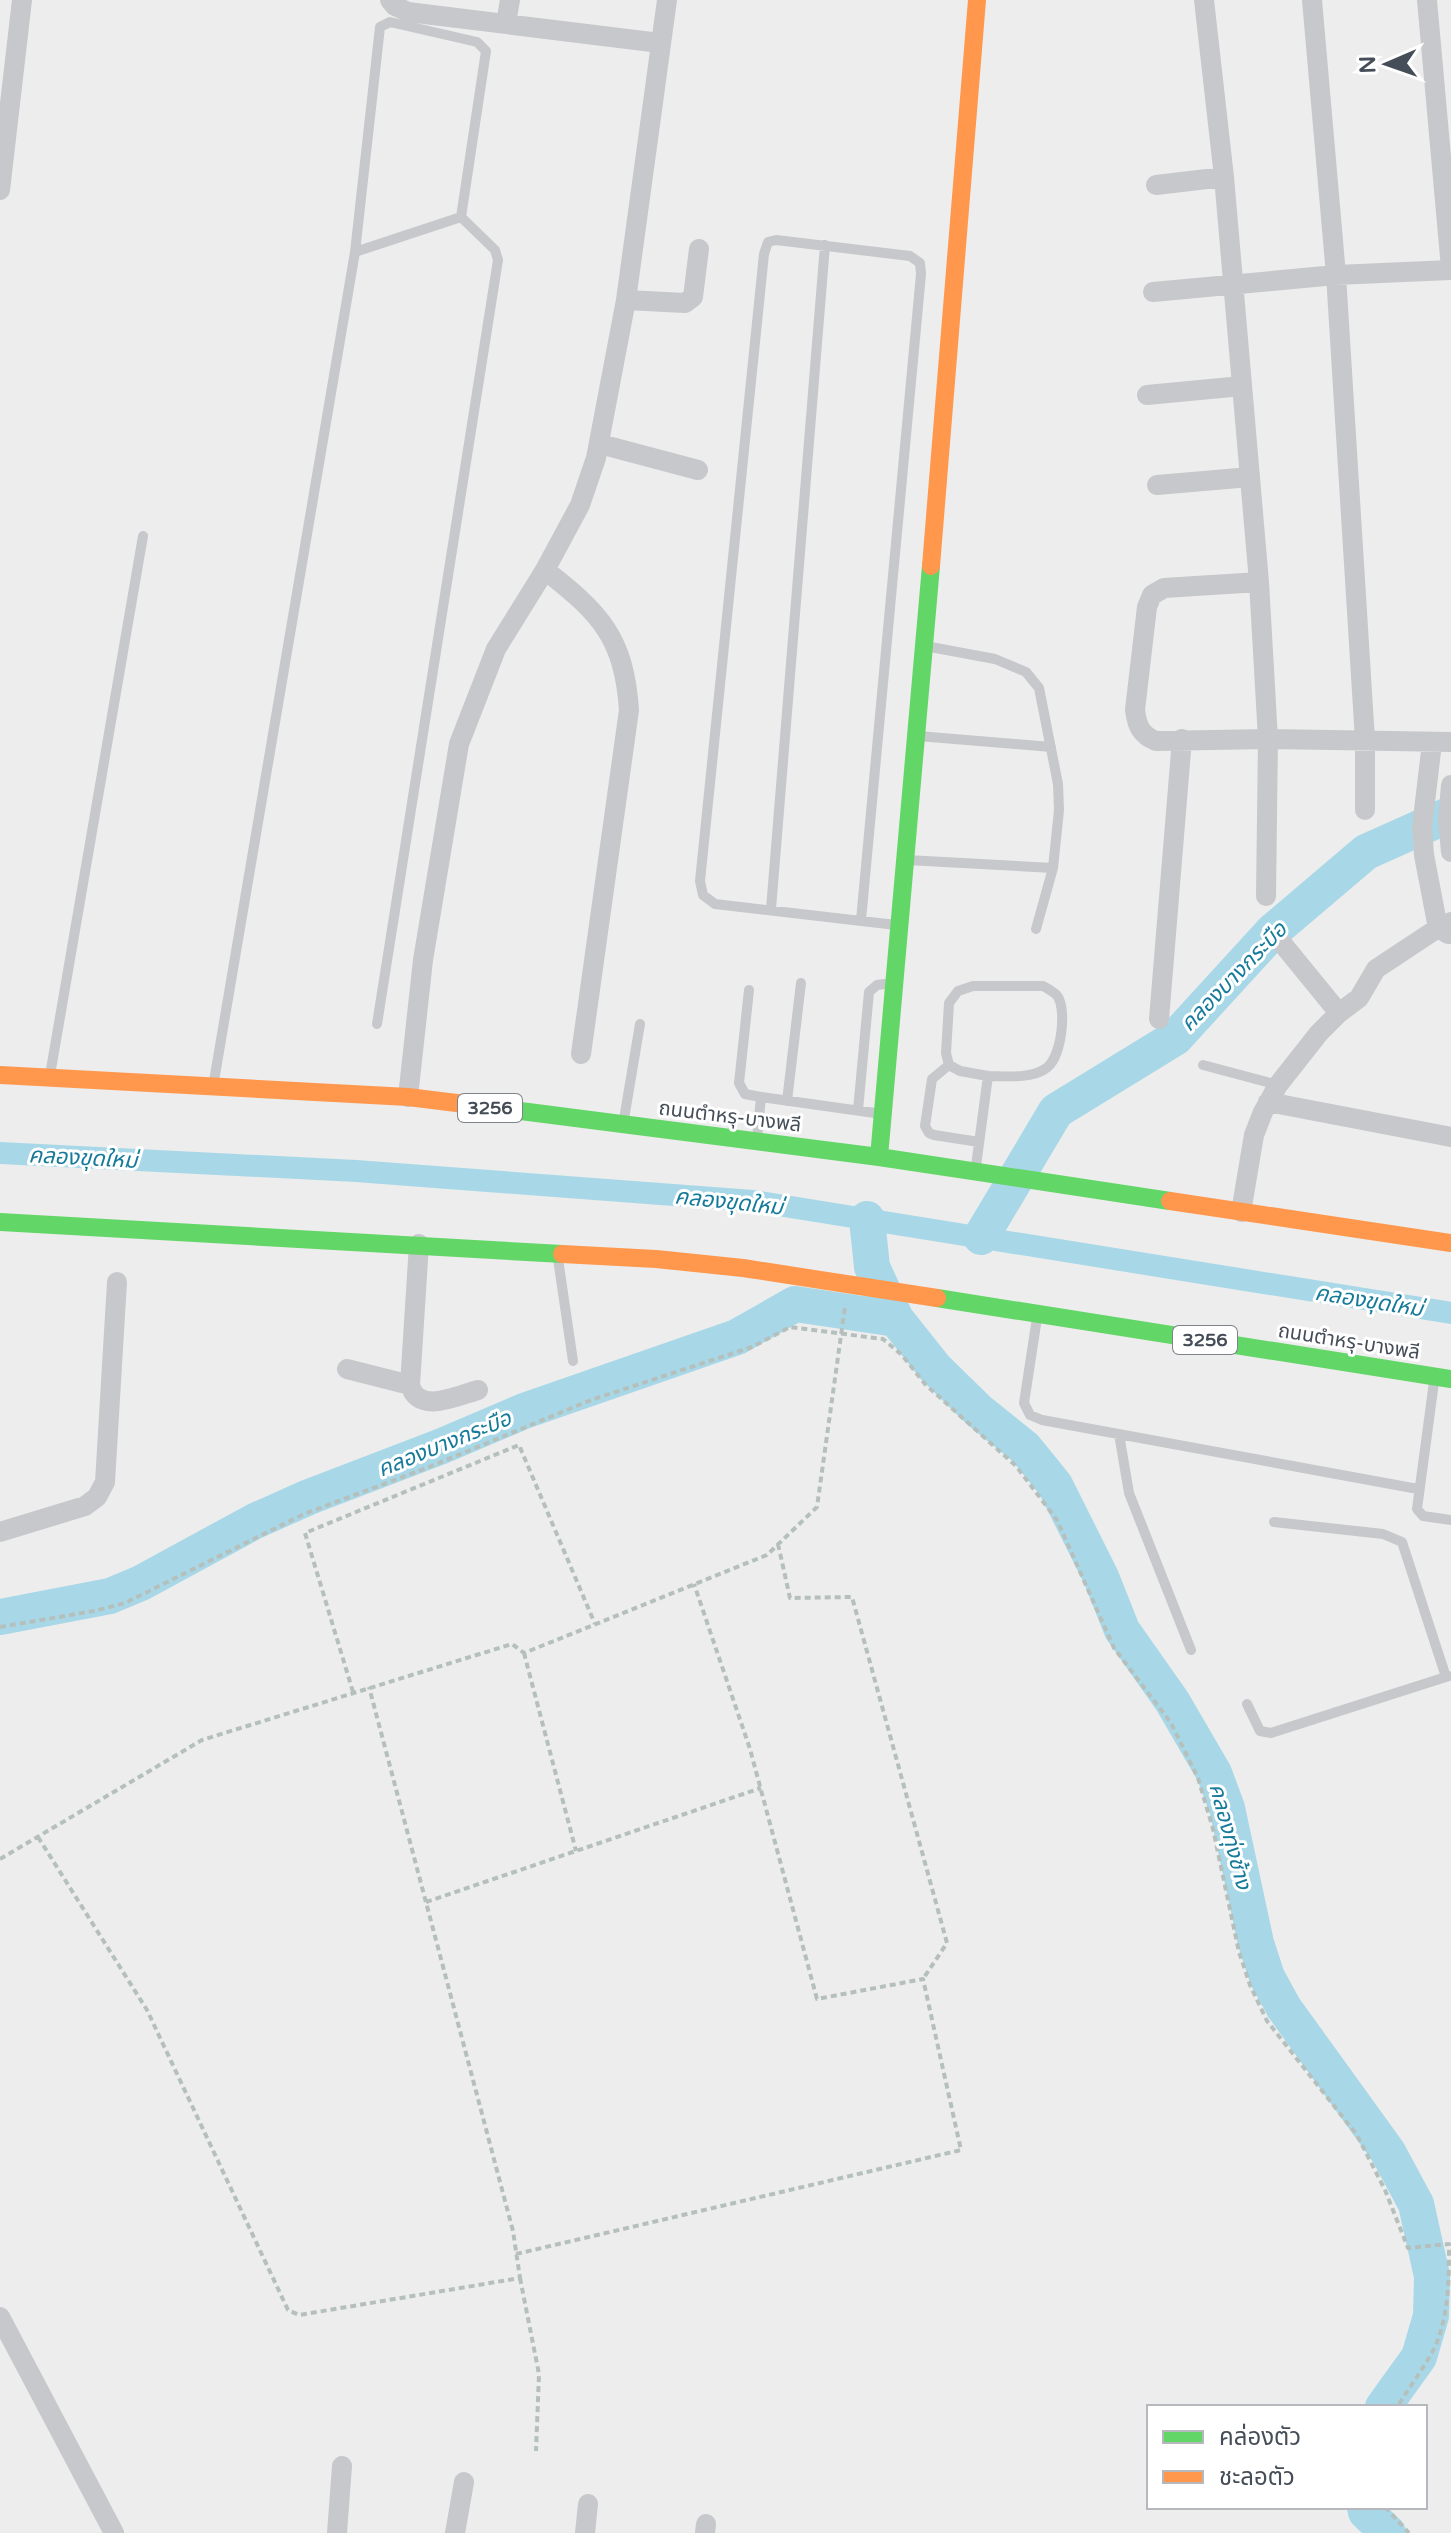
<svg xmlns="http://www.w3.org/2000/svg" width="1451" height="2533" font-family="'Varela Round','Noto Sans Thai',sans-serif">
<rect width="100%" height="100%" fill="#ededed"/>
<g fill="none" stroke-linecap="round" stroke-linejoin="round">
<path stroke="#a8d8e7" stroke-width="22" d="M0 1153 356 1171 753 1201 1451 1313"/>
<path stroke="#a8d8e7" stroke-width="36" d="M867 1219 872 1267 896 1319 935 1368 979 1411 1025 1448 1055 1485 1101 1577 1122 1630 1172 1701 1214 1773 1227 1808 1256 1943 1267 1977 1284 2008 1388 2152 1416 2204 1432 2276 1431 2316 1419 2357 1383 2407
M981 1237 1056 1111 1175 1038 1273 931 1366 852 1451 814
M0 1617 110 1596 141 1583 255 1521 309 1497 442 1446 524 1411 737 1337 795 1304 896 1319
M1365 2507 1366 2512 1388 2533"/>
<path stroke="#b5c0bd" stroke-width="4" stroke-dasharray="6 4" stroke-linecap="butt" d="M778 1544 790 1598 852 1597 947 1943 923 1979
M524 1653 576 1851
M353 1692 305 1533 519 1445 595 1624
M38 1837 147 2010 288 2310 299 2315 520 2278 513 2231 369 1687
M0 1859 202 1740 512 1644 524 1653 767 1555 817 1507 845 1307
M426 1902 761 1788
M516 2254 961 2150 923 1979 817 1999 750 1749 694 1584
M520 2278 539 2374 536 2451
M1385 2507 1409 2533"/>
<path stroke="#c7c8cb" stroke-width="10" d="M355 252 461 217
M925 646 995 659 1026 672 1039 688 1058 784 1059 810 1053 868 1036 929
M918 736 1051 747
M907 860 1053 868
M771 909 825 245
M861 920 921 274 920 263 910 256 776 240 768 242 764 254 700 881 703 895 715 904 896 925
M749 990 739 1083 745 1094 761 1097
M949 1065 932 1079 925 1126 929 1133 934 1135 979 1142
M1203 1065 1278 1085
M50 1075 143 536
M214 1081 355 252 380 27 390 22 477 42 486 51 461 217 495 250 498 260 377 1024
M787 1101 801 983
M858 1110 869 992 877 985 893 983
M624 1119 640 1024
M757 1139 761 1097 882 1114
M976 1166 988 1076 960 1071 949 1065 946 1053 949 1003 958 991 973 986H1043C1048 989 1055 992 1058 997 1067 1012 1061 1060 1045 1069 1030 1079 1005 1076 988 1076
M558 1259 573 1361
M1037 1318 1024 1403 1030 1415 1042 1420 1418 1489
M1434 1382 1417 1509 1423 1516 1451 1520
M1119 1434 1129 1493 1191 1650
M1274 1522 1383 1534 1402 1542 1446 1677
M1247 1704 1260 1731 1271 1733 1449 1676"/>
<path stroke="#c7c8cb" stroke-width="20" d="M390 0 395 6 408 12 660 43
M1204 0 1224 177 1259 582 1268 739 1266 896
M1312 0 1336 275 1365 740V810
M1427 0 1451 268
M506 23 510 0
M1156 185 1224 177
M0 190 22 0
M1153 292 1336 275 1451 270
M626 300 685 303 693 297 699 249
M1147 395 1242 386
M600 444 698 470
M1157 485 1250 477
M545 570C600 613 624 637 629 710L581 1054
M1259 582 1164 588 1152 595 1147 607 1135 710C1137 726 1141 735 1156 741L1268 739 1451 742
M1432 743 1422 827 1424 855 1438 928 1448 934
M1451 785 1448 820 1451 852
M1281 942 1339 1013
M1159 1019 1182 739
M408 1097 423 960 459 744 496 649 545 570 580 505 596 458 626 300 667 0
M1268 1102 1451 1137
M1241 1212 1254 1135 1263 1112 1278 1085 1319 1033 1339 1013 1359 998 1376 969 1438 928 1451 922
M347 1369 410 1385C419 1415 456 1396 478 1390
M410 1385 419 1244
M0 1532 85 1506 97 1497 105 1482 117 1282
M0 2317 114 2533
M337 2533 342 2466
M455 2533 464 2482
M585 2533 588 2504
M705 2533 706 2524"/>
<path stroke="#63d668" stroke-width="18" d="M505 1109 879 1157 1170 1201
M879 1157 931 566
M0 1222 562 1254
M937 1298 1451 1379"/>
<path stroke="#ff974d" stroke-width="18" d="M931 566 977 0
M0 1075 408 1097 505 1109
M1170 1201 1451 1243
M562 1254 656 1259 743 1268 937 1298"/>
<path stroke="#b5c0bd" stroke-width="4" stroke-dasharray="6 4" stroke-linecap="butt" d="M0 1627 94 1611 125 1603 304 1514 429 1467 591 1400 752 1347 790 1327 883 1339 902 1355 925 1384 1016 1466 1057 1520 1114 1648 1171 1723 1198 1778 1213 1829 1239 1952 1250 1985 1267 2021 1357 2135 1385 2190 1408 2248 1449 2244C1449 2279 1449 2317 1434 2349 1423 2369 1409 2388 1397 2407"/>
</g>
<g text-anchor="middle" stroke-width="6" stroke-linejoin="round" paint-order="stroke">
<g fill="#fff" stroke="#7d838a" stroke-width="2">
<rect x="458" y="1094" width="64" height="28" rx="6"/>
<rect x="1173" y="1326" width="64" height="28" rx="6"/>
</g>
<g font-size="18" font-weight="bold" fill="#454e58">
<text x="490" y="1114">3256</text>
<text x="1205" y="1346">3256</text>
</g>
<g font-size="20" fill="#454e58" stroke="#fff">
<text transform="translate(730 1116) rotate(7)" y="7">ถนนตำหรุ-บางพลี</text>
<text transform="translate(1349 1341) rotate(9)" y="7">ถนนตำหรุ-บางพลี</text>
</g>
<g font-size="22" font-style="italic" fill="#167a9a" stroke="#fff">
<text transform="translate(1233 976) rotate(-46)" y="8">คลองบางกระบือ</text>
<text transform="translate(83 1157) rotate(3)" y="8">คลองขุดใหม่</text>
<text transform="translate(729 1201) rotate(6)" y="8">คลองขุดใหม่</text>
<text transform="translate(1369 1300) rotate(9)" y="8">คลองขุดใหม่</text>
<text transform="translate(444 1443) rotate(-22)" y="8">คลองบางกระบือ</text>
<text transform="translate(1231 1836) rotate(75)" y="8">คลองทุ่งช้าง</text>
</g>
</g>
<rect x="1147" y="2405" width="280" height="104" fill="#ffffff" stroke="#b5b8bc" stroke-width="2"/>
<rect x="1163" y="2431" width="40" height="12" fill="#63d668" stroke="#b5b8bc" stroke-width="2"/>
<text x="1219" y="2445" font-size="24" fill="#454e58">คล่องตัว</text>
<rect x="1163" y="2471" width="40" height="12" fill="#ff974d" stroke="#b5b8bc" stroke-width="2"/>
<text x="1219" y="2485" font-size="24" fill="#454e58">ชะลอตัว</text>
<g transform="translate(1387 64) rotate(268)" stroke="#ffffff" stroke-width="6" paint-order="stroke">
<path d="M0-6L14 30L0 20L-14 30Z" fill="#454e58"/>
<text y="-12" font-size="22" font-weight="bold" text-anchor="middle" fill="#454e58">N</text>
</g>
</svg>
